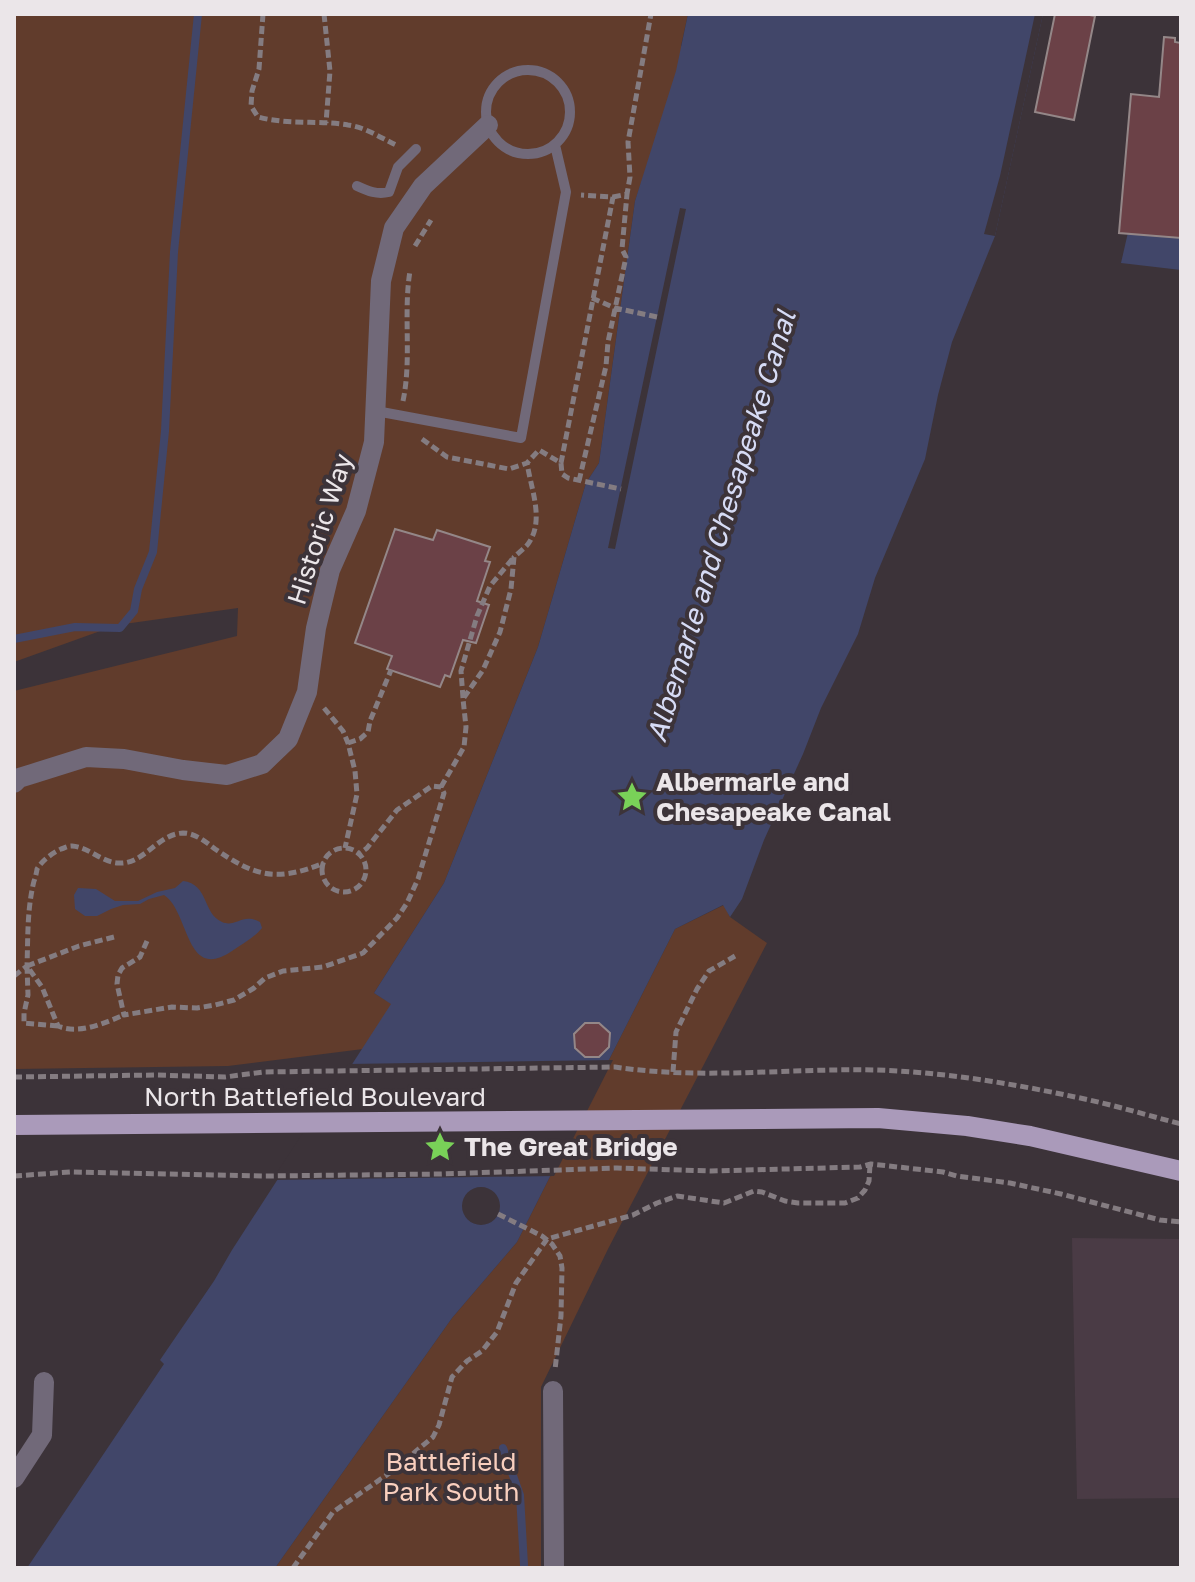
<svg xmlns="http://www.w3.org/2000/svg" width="1195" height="1582" font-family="'Golos Text',sans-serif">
<rect width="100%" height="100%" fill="#3c3339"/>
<path fill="#4a3b45" d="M1072 1238 1181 1239V1498L1077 1499Z"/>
<path fill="#613c2c" d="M14 14H688L681 46 687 48 635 201 599 463 586 483 538 647 444 883 374 993 392 1004 363 1049 228 1066 14 1069V691L237 636 238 608 117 625 14 662Z
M724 905 730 917 767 943 608 1249 541 1387V1568H275L452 1318 517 1242 675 929Z"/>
<path fill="#414669" d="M688 14H1043L995 236 952 342 938 395 925 459 875 578 858 634 821 708 803 754 764 840 742 899 730 917 723 905 675 929 517 1242 452 1318 275 1568H27L164 1364 160 1360 214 1281 232 1250 391 1004 374 993 444 883 538 647 586 483 599 463 635 201 676 71Z
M1175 42 1181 43V270L1121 263 1159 97Z
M183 881C209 884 202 913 222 922 236 928 242 912 260 922L262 928C254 938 242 944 232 951 185 983 190 912 164 895L149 899 140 904 123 905 111 909 97 916H85L75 909 74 895 78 888 96 889 115 901H138L157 892 175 888Z"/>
<path fill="#3c3339" d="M1035 14H1043L995 236 984 234 1000 176Z
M680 208 686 209 615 549 608 548Z
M613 1060 554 1176 272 1180 348 1064Z
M462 1206a19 19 0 1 1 38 0a19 19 0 1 1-38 0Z"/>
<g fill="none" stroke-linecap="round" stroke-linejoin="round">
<path stroke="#414669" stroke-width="8" d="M14 639 75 627 120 628 134 611 138 589 153 552 165 431 174 252 198 14
M503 1448 520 1495 524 1565"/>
</g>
<path fill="#6b4147" stroke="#948788" stroke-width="2" d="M1055 14H1084L1095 16 1074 120 1035 112Z
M1164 37 1175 38V42L1181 43V238L1119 233 1131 94 1159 97Z
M395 529 433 540 437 530 490 547 485 561 490 562 477 601 489 605 476 643 463 640 450 677 445 675 440 687 387 669 392 656 355 643Z
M585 1023H599L610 1033 609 1047 599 1057H585L575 1048 574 1034Z"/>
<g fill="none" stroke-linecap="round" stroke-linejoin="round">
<path stroke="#847c81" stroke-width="5" stroke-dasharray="8 4" stroke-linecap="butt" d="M263 14 259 69 252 91 251 106 258 117C288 125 318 120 348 125 365 127 381 138 396 145
M324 14 330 71 326 123
M613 197 627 194 630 177 628 142 651 14
M415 246 431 220
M592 298 615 308 657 317
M403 401C412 358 403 314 410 271
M422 439 447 457 509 469 527 463 539 450 561 463 562 474 568 478 621 489
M561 463 613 197 581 195
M579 481 606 366 608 342 626 257 622 249 627 194
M463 698 461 671 477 616 490 586 514 557
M324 708 343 731 348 743 355 771 357 794 345 848
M348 743 360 739 368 732 370 721 391 670
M441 787 464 747 466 727 463 699 483 670 500 632 511 589 514 557C518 553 524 549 528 544 545 521 531 489 527 463
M322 870a22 22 0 1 1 44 0a22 22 0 1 1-44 0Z
M147 941 140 957 122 968 118 975 117 984 124 1015 172 1007 197 1008 215 1005 234 1000 254 988 265 978 283 971 323 967 363 953 397 918 407 903 418 879 444 793 441 787 432 786 397 810 367 848 359 854
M27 966 79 946 114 937
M14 976 27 966C28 937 27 909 34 881 35 880 37 870 37 869 42 861 52 853 61 849 65 848 67 846 72 846 89 847 101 862 118 863 144 865 157 834 183 833 195 833 206 842 215 849 256 877 277 882 324 863
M58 1026 24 1023V1013L28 995 27 966 42 987 58 1026C79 1035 104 1023 124 1015
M673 1072 676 1032 697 989 709 971 735 956
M14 1077 156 1075 225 1077 264 1072 615 1067C702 1080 789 1068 876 1070 942 1072 1010 1083 1075 1097 1111 1104 1146 1115 1181 1124
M14 1176 70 1172 265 1176 441 1174 617 1168 711 1171 860 1167 871 1164 943 1172 957 1176 1010 1183 1061 1194 1160 1220 1181 1222
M498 1214 542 1236 552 1244 560 1256 562 1268 561 1316 555 1370
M293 1568 333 1512 391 1472 433 1437 439 1425 452 1377 467 1361 482 1351 497 1332 516 1283 547 1239 633 1215 657 1203 677 1196 724 1203 754 1191 762 1192 785 1201 798 1203H845L858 1198 865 1190 869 1181 870 1165"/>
<path stroke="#716979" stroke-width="10" d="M486 112a42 42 0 1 1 84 0a42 42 0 1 1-84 0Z
M357 186C368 191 377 195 389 192L398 167 416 149
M376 411 521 438 566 192 555 145"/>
<path stroke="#716979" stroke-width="20" d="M14 783 19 778 32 774 86 757 124 759 183 770 227 775 262 764 288 739 307 692 316 628 330 570 356 511 374 442 381 281 394 228 423 186 488 125
M553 1391 554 1568
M14 1478 42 1435 44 1382"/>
<path stroke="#aa9aba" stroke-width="20" d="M14 1125 878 1118 967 1126 1030 1136 1181 1171"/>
</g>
<defs>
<symbol id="sight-bare" viewBox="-9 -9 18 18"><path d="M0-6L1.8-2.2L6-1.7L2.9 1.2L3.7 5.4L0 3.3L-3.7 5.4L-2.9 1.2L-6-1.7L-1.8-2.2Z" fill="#79d158" stroke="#3c3339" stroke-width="2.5" paint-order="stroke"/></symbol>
</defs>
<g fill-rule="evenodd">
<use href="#sight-bare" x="610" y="775" width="44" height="44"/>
<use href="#sight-bare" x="418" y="1125" width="44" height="44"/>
</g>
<g text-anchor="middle" stroke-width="8" stroke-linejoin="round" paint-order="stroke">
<g font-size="26" fill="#ebe6e9" stroke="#3c3339">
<text transform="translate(320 529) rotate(-72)" y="9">Historic Way</text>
<text x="315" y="1106">North Battlefield Boulevard</text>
</g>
<g font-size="26" font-weight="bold" fill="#ebe6e9" stroke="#3c3339" text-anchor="start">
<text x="656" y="791">Albermarle and<tspan x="656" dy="30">Chesapeake Canal</tspan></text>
<text x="464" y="1156">The Great Bridge</text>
</g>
<g font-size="26" fill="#f9cfbe" stroke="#3c3339">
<text x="451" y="1471">Battlefield<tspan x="451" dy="30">Park South</tspan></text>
</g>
<g font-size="28" font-style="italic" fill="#d6dbf5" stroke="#3c3339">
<text transform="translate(721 526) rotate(-73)" y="10">Albemarle and Chesapeake Canal</text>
</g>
</g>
<rect width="1195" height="1582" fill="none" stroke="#ebe6e9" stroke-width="32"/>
</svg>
